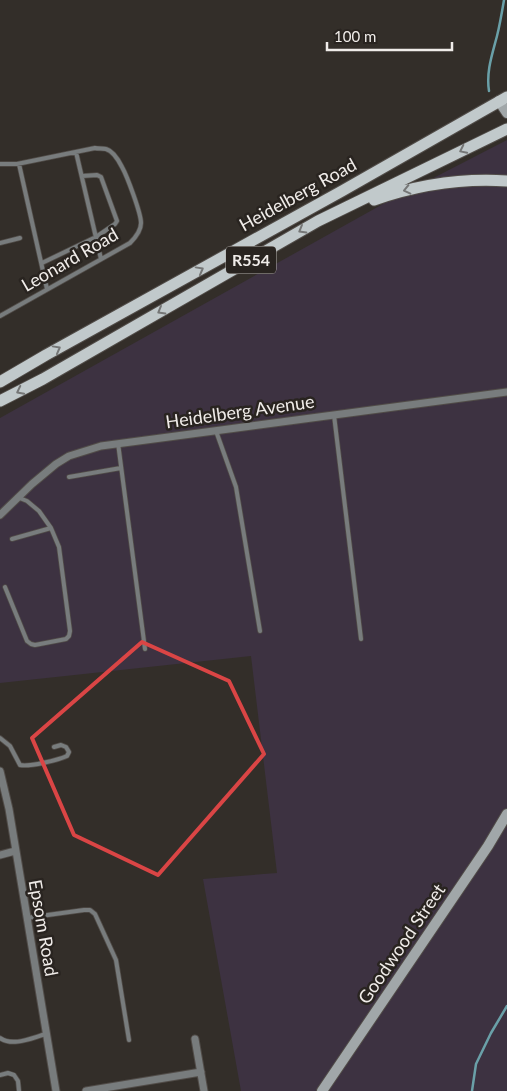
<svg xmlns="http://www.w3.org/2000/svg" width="507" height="1091" font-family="Lato,sans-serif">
<rect width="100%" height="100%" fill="#332e29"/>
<path fill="#3d3241" d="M507 140V1091H241L203 879 277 873 251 656 0 683V418L383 204Z"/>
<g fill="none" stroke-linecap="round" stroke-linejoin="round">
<path stroke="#6aa0a8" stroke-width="2.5" d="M489 91C486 72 492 55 497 36 500 24 502 12 504 0
M472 1091 476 1064 491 1033 507 1006"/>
<defs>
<path id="lane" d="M76 152 101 259
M0 164H17L95 148C98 149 103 148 106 149 113 151 119 161 122 167 127 176 141 213 141 223 141 231 136 237 130 243L0 316
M19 164 47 289
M0 243 20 238
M42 263 96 237 115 224 117 221 101 177 97 175 82 176
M334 415 361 639
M216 431 236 487 260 631
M118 443 145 649
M69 477 121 468
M12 539 51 528
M5 587 27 641 31 644 35 645 66 639 69 636 70 631 59 547 51 528 39 511 27 501 17 497
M0 738 10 746 20 765C30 767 58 760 67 756L69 752 66 747 61 745 54 747
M26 918 84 910H90L95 914 116 960 129 1040
M0 1038C13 1047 31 1038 46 1034
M0 1075 8 1073 14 1075 18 1081 19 1091"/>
<path id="street" d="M0 515 32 484 56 464 69 456 101 446 507 392
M0 771 9 809 56 1091
M0 855 15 851
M195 1039 204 1091
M86 1091 201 1072"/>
<path id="secondary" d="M499 101 507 113
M322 1091 488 846 507 814"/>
<path id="primary" d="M374 200C417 185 462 178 507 181
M0 382 46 355 342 191 507 97
M0 401 43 379 318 221 507 129"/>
</defs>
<use href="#lane" stroke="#514c48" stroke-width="5.5"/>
<use href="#street" stroke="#514c48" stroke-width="9"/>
<use href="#secondary" stroke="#514c48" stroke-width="12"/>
<use href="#primary" stroke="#514c48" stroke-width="13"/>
<use href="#lane" stroke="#787c7d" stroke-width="4"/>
<use href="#street" stroke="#787c7d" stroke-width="7"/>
<use href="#secondary" stroke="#a1a7a9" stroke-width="10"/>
<use href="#primary" stroke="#c1c9cb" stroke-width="11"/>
</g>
<defs><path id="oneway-chevron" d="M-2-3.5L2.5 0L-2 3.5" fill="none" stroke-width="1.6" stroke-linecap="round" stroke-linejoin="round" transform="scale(1.25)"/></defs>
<g stroke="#757676">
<use href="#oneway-chevron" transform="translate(463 150) rotate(154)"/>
<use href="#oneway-chevron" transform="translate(407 190) rotate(167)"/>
<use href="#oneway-chevron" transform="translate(302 230) rotate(150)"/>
<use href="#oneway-chevron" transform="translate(200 270) rotate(-29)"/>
<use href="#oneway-chevron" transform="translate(161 311) rotate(150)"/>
<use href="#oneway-chevron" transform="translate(57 349) rotate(-29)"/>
<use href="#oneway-chevron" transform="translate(20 391) rotate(153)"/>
</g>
<path fill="none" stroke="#da4545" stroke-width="4" stroke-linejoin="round" d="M142 642 229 681 264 754 158 875 74 835 32 738Z"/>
<g text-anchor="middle" stroke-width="5" stroke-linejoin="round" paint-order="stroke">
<rect fill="#292420" stroke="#b4b0ad" stroke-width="1" x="226" y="246.5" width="50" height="27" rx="4"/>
<g font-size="16" font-weight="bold" fill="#f0ece9">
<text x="251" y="266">R554</text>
</g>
<g font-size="18" fill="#f0ece9" stroke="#292420">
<text transform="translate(298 195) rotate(-29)" y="6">Heidelberg Road</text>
<text transform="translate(70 260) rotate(-30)" y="6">Leonard Road</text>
<text transform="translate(240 412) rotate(-8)" y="6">Heidelberg Avenue</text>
<text transform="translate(43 928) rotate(80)" y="6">Epsom Road</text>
<text transform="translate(402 944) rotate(-56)" y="6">Goodwood Street</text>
</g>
</g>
<path d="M327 42v8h125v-8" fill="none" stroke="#f0ece9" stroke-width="2.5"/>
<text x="334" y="42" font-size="15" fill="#f0ece9" stroke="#292420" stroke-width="4" paint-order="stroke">100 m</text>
</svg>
